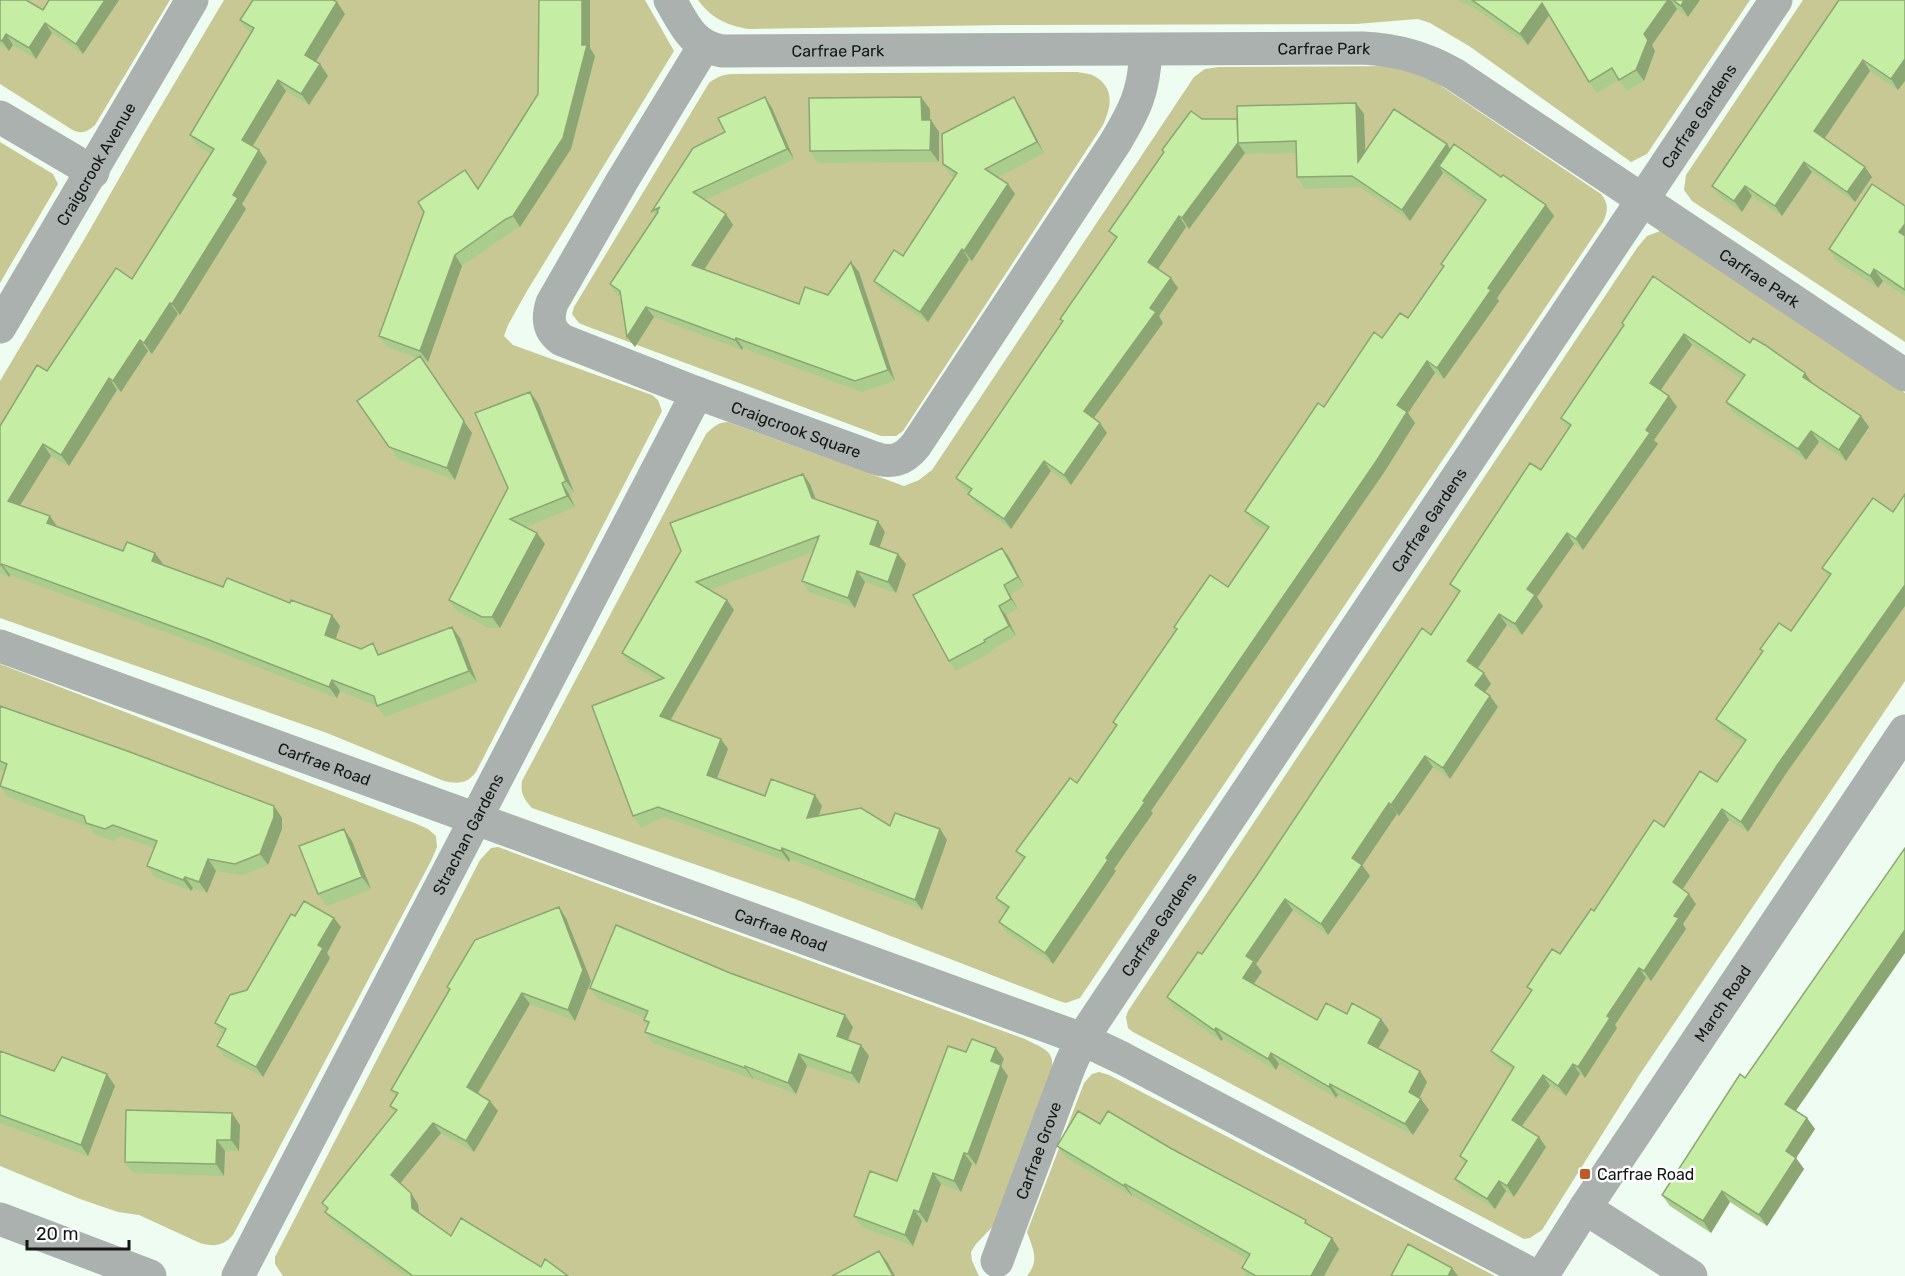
<svg xmlns="http://www.w3.org/2000/svg" width="1905" height="1276" font-family="Rubik,sans-serif">
<rect width="100%" height="100%" fill="#effcf2"/>
<path fill="#c7c893" d="M0 0H170L95 125C87 132 81 135 71 129L0 84Z
M224 0H645L674 51 527 291 508 325 504 336 513 345 652 395 658 400 662 411 476 772C467 784 458 784 444 781L327 733 0 618V381L88 233 145 133Z
M698 0H1750L1647 154 1631 162 1469 46 1430 23 1418 19 1356 24 1005 25 748 29C726 25 711 18 698 0Z
M1803 0H1905V342L1692 201 1684 190 1686 175Z
M1398 66 1425 75 1601 194C1609 204 1608 211 1603 222L1080 998 1066 1003 1059 1001 795 899 532 808C524 799 520 793 522 781L706 434C713 427 718 422 728 422L904 486 919 480 932 470 1194 77 1205 69 1219 67Z
M1077 72C1083 73 1092 74 1096 77 1115 89 1111 108 1103 125L903 431 896 436H881L586 326 579 323 572 314 574 307 709 83C718 76 724 74 736 74Z
M0 142 53 174 58 184 0 283Z
M1660 231 1668 235 1905 393V681L1640 1074 1542 1230 1530 1238 1524 1239 1133 1032 1128 1028 1126 1017 1128 1011 1637 248 1647 236Z
M0 664 417 824 428 829 436 836 437 847 431 861 233 1235C223 1246 214 1247 200 1243L139 1215 118 1212 80 1199 0 1166Z
M498 847 1025 1039C1041 1048 1055 1049 1052 1070L999 1220 976 1244 971 1252 972 1261 979 1276H283L275 1264V1257L480 860 491 848Z
M1099 1072 1109 1075 1495 1276H1027C1040 1260 1033 1249 1027 1232L1084 1083 1092 1074Z"/>
<g fill="none" stroke-linecap="round" stroke-linejoin="round">
<g stroke="#aab1af" stroke-width="33">
<path id="s1" d="M670 0C684 24 692 46 722 51L1363 48C1397 50 1424 57 1454 74L1905 375"/>
<path id="s2" d="M704 46 622 181 552 303C547 318 548 330 562 340L697 393 872 457C891 464 903 461 916 445L1115 143C1136 108 1144 91 1146 50"/>
<path d="M0 117 93 172"/>
<path id="s3" d="M0 327 192 0"/>
<path id="s4" d="M0 646 1082 1039 1122 1058 1535 1276"/>
<path d="M1585 1208 1691 1276"/>
<path d="M0 1219 150 1276"/>
<path id="s5" d="M997 1261 1070 1065 1082 1039 1776 0"/>
<path id="s6" d="M238 1276 697 393"/>
<path id="s7" d="M1542 1276 1585 1208 1905 731"/>
</g>
</g>
<path fill="#aacc8d" d="M0 0 43 10 49 0H119L83 54 52 33 36 59 13 45 9 51 0 45Z
M539 0H590V48L595 56 571 149 520 227 514 230 462 266 428 362 422 360 472 433 455 480 398 459 357 401 418 358 387 347 379 336 478 189 538 94Z
M1457 0H1700L1688 17 1677 9 1652 45 1655 51 1644 81 1627 91 1619 80 1597 93 1589 82 1549 15 1528 45 1476 9Z
M1905 0V81L1898 90 1870 71 1825 138 1872 177 1855 202 1812 172 1782 216 1752 196 1742 212 1720 197 1712 186Z
M345 14 316 62 328 76 309 105 286 91 252 147 259 150 267 162 242 204 246 209 180 315 178 314 152 354 148 351 121 392 117 390 69 466 51 456 20 505 50 516 57 527 223 587 290 603 332 615 340 626 335 639 361 649 381 654 460 638 477 682 385 717 377 706 340 691 337 698 212 649 10 575 9 577 0 573V426L132 279 211 154 198 146 190 135 252 33 248 31 240 20Z
M765 97 772 108 794 159 705 200 733 225 704 269 799 304 828 295 859 272 895 381 862 392 743 348 742 350 654 317 635 347 627 337 621 297 617 295 610 284 656 216 652 211 725 132Z
M1014 97 1021 108 1044 153 998 177 1008 184 1015 194 972 261 969 260 928 322 881 291 874 281 903 256 954 177 950 175 943 164Z
M930 109V120L939 132V162L818 163 810 151Z
M1364 114 1365 151 1447 144 1450 150 1501 177 1546 205 1554 216 1497 298 1499 301 1444 379 1435 373 1420 394 1408 413 1415 423 1385 471 1151 811 1153 813 1114 869 1116 871 1053 964 1007 933 999 922 1006 911 1004 909 996 898 1022 860 1016 851 1077 783 1116 726 1113 722 1176 630 1174 627 1228 587 1266 531 1253 522 1245 511 1324 407 1382 338 1408 318 1443 267 1441 264 1483 204 1447 177 1443 173 1410 221 1360 187 1305 189 1297 177V153L1246 154 1245 153 1189 229 1186 227 1158 269 1171 278 1178 288 1159 316 1163 323 1094 418 1100 423 1107 433 1071 485 1051 471 1011 529 976 504 968 494 969 493 963 488 956 478 1062 323 1060 319 1115 239 1109 231 1164 153 1162 150 1237 119Z
M1905 206V296L1883 281 1878 288 1837 261 1829 249Z
M1622 323 1750 343 1805 373 1813 384 1861 416 1869 427 1846 461 1819 442 1806 460 1734 413 1726 402 1742 379 1692 345 1660 390 1669 396 1677 407 1654 440 1658 444 1583 550 1574 544 1537 597 1543 606 1522 635 1507 625 1478 668 1484 673 1491 684 1485 692 1490 696 1498 707 1450 779 1433 767 1399 816 1397 814 1362 865 1370 876 1328 935 1293 910 1256 964 1262 972 1254 984 1317 1020 1347 1014 1389 1030 1378 1049 1427 1082 1419 1098 1429 1110 1413 1135 1338 1095 1336 1098 1279 1064 1276 1070 1223 1039 1221 1041 1174 1008 1167 997 1202 954 1431 635 1458 594 1450 584 1541 470 1569 429 1561 418 1624 326Z
M530 392 538 403 574 492 569 494 575 507 526 527 545 544 500 628H489L457 611 449 600 508 488Z
M810 484 816 499 885 532 880 547 906 564 896 593 865 582 855 608 809 592 802 581 813 552 710 590 727 600 734 610 671 720 721 739 728 749 717 779 765 796 822 806 819 816 890 826 940 829 947 840 922 910 790 859 789 862 665 817 641 827 633 816 658 680 629 663 622 653 681 551Z
M1905 494V606L1785 775 1748 832 1729 820 1682 889 1689 894 1696 904 1683 924 1686 929 1651 981 1646 978 1615 1025 1617 1028 1585 1078 1580 1074 1566 1096 1550 1086 1522 1126 1539 1137 1546 1147 1514 1197 1506 1191 1495 1209 1462 1189 1455 1179 1465 1164 1460 1156 1512 1070 1498 1061 1491 1051 1531 992 1527 987 1560 954 1594 911 1664 827 1717 782 1744 743 1723 729 1716 719 1762 652 1760 649 1791 631 1829 578 1822 568 1893 512Z
M1002 548 1009 557 1024 586 1010 595 1018 609 1006 615 1016 636 991 650 992 652 956 671 949 661Z
M0 706 274 806 282 818V829L268 865 243 875 216 871 207 893 193 888 191 891 155 877 147 866 154 848 121 836 113 841 94 834 89 827 8 797 0 786 5 772 0 770Z
M352 841 371 889 327 906 318 894Z
M559 907 566 918 591 981 575 1021 530 1004 478 1093 498 1111 474 1152 441 1133 400 1183 418 1204 419 1213 451 1236 568 1276H406L333 1223 325 1212 327 1210 322 1203 395 1113 390 1106 396 1096 391 1090 449 990 447 987Z
M295 916 334 918 341 927 327 953 330 958 263 1077 224 1056 217 1046 224 1034 221 1033 215 1023 247 990Z
M730 973 845 1015 853 1027 848 1040 869 1056 859 1084 807 1066 796 1094 753 1078V1079L653 1043 645 1032 648 1025 644 1020 645 1018 598 999 590 988Z
M0 1051 54 1071 107 1074 115 1086 88 1156 0 1123Z
M966 1052 1004 1059 1001 1066 1008 1076 976 1165 972 1164 961 1192 941 1184 927 1223 922 1221 913 1246 862 1227 854 1216 897 1181Z
M1796 1111 1807 1118 1815 1129 1796 1158 1804 1169 1767 1226 1730 1202 1711 1233 1670 1206 1662 1195Z
M1100 1124 1172 1149 1306 1220 1310 1226 1332 1238 1339 1249 1324 1276H1247L1242 1268 1247 1259 1132 1195V1196L1065 1157 1057 1146Z
M240 1125 239 1151H225L224 1176 133 1173 125 1162Z"/>
<path fill="#8ba673" d="M105 0H119L83 54 76 44Z
M582 0H590V48L595 56 571 149 520 227 513 216Z
M1668 0H1671L1677 9 1652 45 1655 51 1644 81 1636 70 1644 34Z
M1684 0H1700L1688 17 1681 6Z
M337 2 345 14 313 66 305 55Z
M1542 3 1550 14 1528 45 1520 34Z
M45 23 52 33 36 59 29 48Z
M6 34 13 45 9 51 2 41Z
M1905 59V81L1898 90 1891 79Z
M1863 60 1870 71 1822 142 1814 131Z
M320 64 328 76 309 105 301 94Z
M278 80 286 91 249 152 242 140Z
M765 97 772 108 794 159 787 149Z
M921 97 930 109V132L922 120Z
M1014 97 1021 108 1044 153 1037 142Z
M1356 103 1364 114 1366 174 1358 162Z
M931 120 939 132V162L930 150Z
M1238 143 1245 153 1189 229 1182 218Z
M1447 144 1455 156 1439 166 1443 173 1410 221 1402 210Z
M259 150 267 162 242 204 246 209 180 315 172 304 233 195Z
M1804 162 1812 172 1782 216 1775 206Z
M1865 167 1872 177 1855 202 1847 192Z
M1008 184 1015 194 972 261 964 251Z
M1745 186 1752 196 1742 212 1734 201Z
M1546 205 1554 216 1497 298 1499 301 1444 379 1437 368 1488 288Z
M726 214 733 225 700 276 692 265Z
M1179 216 1186 227 1156 272 1148 262Z
M1905 224V241L1899 232Z
M962 249 969 260 928 322 920 312Z
M455 255 462 266 428 362 420 351Z
M851 262 859 272 895 381 888 370Z
M1874 269 1883 281 1878 288 1870 276Z
M1171 278 1178 288 1159 316 1163 323 1091 422 1084 411 1150 308Z
M170 303 178 314 152 354 144 343Z
M646 307 654 317 635 347 627 337Z
M1684 334 1692 345 1658 394 1650 383Z
M736 338 743 348 742 350 735 340Z
M140 340 148 351 121 392 113 381Z
M420 356 472 433 455 480 447 468Z
M1427 361 1435 373 1408 413 1415 423 1385 471 1151 811 1153 813 1114 869 1116 871 1053 964 1045 953 1397 405Z
M1805 373 1813 384 1803 377Z
M109 378 117 390 69 466 61 455Z
M530 392 538 403 574 492 566 481Z
M1669 396 1677 407 1654 440 1658 444 1583 550 1576 539 1646 430Z
M1861 416 1869 427 1846 461 1839 450Z
M1100 423 1107 433 1071 485 1064 475Z
M1811 431 1819 442 1806 460 1798 449Z
M43 444 51 456 16 512 8 501Z
M1044 461 1051 471 1011 529 1004 519Z
M803 474 810 484 819 508 812 498Z
M562 483 569 494 575 507 567 496Z
M50 516 58 528 47 523Z
M878 521 885 532 877 554 870 544Z
M537 533 545 544 500 628 492 617Z
M1567 533 1574 544 1537 597 1543 606 1522 635 1515 624 1527 589Z
M1002 548 1009 557 1024 586 1018 577Z
M155 553 163 564 152 561Z
M898 554 906 564 896 593 888 582Z
M2 564 10 575 9 577 1 565Z
M857 571 865 582 855 608 848 598Z
M1004 585 1010 595 1018 609 1011 599Z
M1905 585V606L1785 775 1748 832 1741 822 1778 764Z
M727 600 734 610 667 726 660 716Z
M999 606 1006 615 1016 636 1009 626Z
M1499 614 1507 625 1475 672 1467 661Z
M332 615 340 626 333 647 325 635Z
M452 627 460 638 477 682 469 671Z
M1484 673 1491 684 1482 696 1475 685Z
M332 680 340 691 337 698 329 687Z
M1490 696 1498 707 1450 779 1443 768Z
M721 739 728 749 714 786 707 775Z
M1425 756 1433 767 1399 816 1391 805Z
M815 795 822 806 814 829 807 818Z
M1389 803 1397 814 1362 866V865L1370 876 1328 935 1321 924 1352 858Z
M274 806 282 818V829L268 865 260 854Z
M1722 809 1729 820 1680 893 1673 882Z
M344 829 352 841 371 889 362 877Z
M940 829 947 840 922 910 915 900Z
M782 848 790 859 789 862 781 851Z
M208 859 216 871 207 893 199 882Z
M185 877 193 888 191 891 183 880Z
M1689 894 1696 904 1683 924 1686 929 1651 981 1644 971 1674 916Z
M1285 899 1293 910 1256 964 1262 972 1250 989 1243 978 1246 956Z
M559 907 566 918 591 981 575 1021 568 1010Z
M334 918 341 927 327 953 330 958 263 1077 256 1067 318 945Z
M1905 930V953L1793 1115 1785 1104Z
M1639 968 1646 978 1615 1025 1617 1028 1585 1078 1578 1067 1607 1016Z
M522 993 530 1004 475 1098 467 1087Z
M845 1015 853 1027 845 1047 837 1036Z
M1381 1019 1389 1030 1375 1054 1368 1043Z
M1216 1028 1223 1039 1221 1041 1214 1030Z
M861 1045 869 1056 859 1084 851 1073Z
M996 1048 1004 1059 1001 1066 1008 1076 976 1165 968 1154 991 1061Z
M1271 1053 1279 1064 1276 1070 1268 1059Z
M799 1054 807 1066 796 1094 788 1083Z
M1573 1064 1580 1074 1566 1096 1558 1086Z
M745 1066 753 1078V1079L745 1068Z
M1420 1071 1427 1082 1417 1103 1409 1092Z
M107 1074 115 1086 88 1156 81 1145Z
M1543 1075 1550 1086 1519 1130 1512 1120Z
M1330 1084 1338 1095 1336 1098 1329 1087Z
M1421 1099 1429 1110 1413 1135 1405 1124Z
M490 1101 498 1111 474 1152 466 1141Z
M232 1113 240 1125 239 1151 231 1140Z
M1807 1118 1815 1129 1796 1158 1804 1169 1767 1226 1759 1215 1786 1151Z
M433 1123 441 1133 398 1186 391 1175Z
M1539 1137 1546 1147 1514 1197 1507 1186Z
M217 1140 225 1151 224 1176 216 1164Z
M964 1153 972 1164 961 1192 954 1181Z
M933 1173 941 1184 927 1223 919 1212Z
M1499 1181 1506 1191 1495 1209 1487 1199Z
M1125 1184 1132 1195V1196L1124 1186Z
M1722 1191 1730 1202 1711 1233 1703 1221Z
M411 1193 418 1204 420 1219 412 1208Z
M914 1210 922 1221 913 1246 905 1235Z
M1332 1238 1339 1249 1324 1276H1311Z
M879 1251 888 1263 895 1276H893Z
M1452 1268 1458 1276H1448Z"/>
<path fill="#c6eda4" stroke="#8ba673" stroke-width="1.5" d="M0 0H26L43 10 49 0H105L76 44 45 23 29 48 6 34 2 41 0 40Z
M253 0H333L337 2 305 55 320 64 301 94 278 80 242 140 259 150 233 195 238 198 172 304 170 303 144 343 140 340 113 381 109 378 61 455 43 444 8 501 50 516 47 523 123 551 127 542 155 553 152 561 223 587 227 578 290 603 291 600 332 615 325 635 361 649 373 643 378 655 452 627 469 671 377 706 374 696 332 680 329 687 204 638 2 564 1 565H0V426L37 365 47 371 116 268 132 279 214 149 190 135 254 28 240 20Z
M539 0H582V45H587L563 138 513 216 506 219 455 255 420 351 379 336 424 212 418 202 465 170 478 189 538 94Z
M1472 0H1668L1644 34 1648 40 1636 70 1619 80 1612 68 1589 82 1542 3 1520 34Z
M1673 0H1684L1681 6Z
M1839 0H1905V59L1891 79 1863 60 1814 131 1865 167 1847 192 1804 162 1775 206 1745 186 1734 201 1712 186Z
M765 97 787 149 693 192 726 214 692 265 799 304 805 287 828 295 851 262 888 370 855 381 736 338 735 340 646 307 627 337 620 291 610 284 658 212 657 211 660 207 652 211 693 148 725 132 718 118Z
M921 97 922 120H931L930 150 810 151 809 98Z
M1014 97 1037 142 985 169 1008 184 964 251 962 249 920 312 874 281 894 250 903 256 957 173 943 164 942 134Z
M1356 103 1358 162 1394 109 1447 144 1402 210 1352 176 1297 177 1296 141 1238 143 1237 106Z
M1191 111 1202 119H1237L1238 143 1182 218 1179 216 1148 262 1171 278 1150 308 1156 312 1084 411 1100 423 1064 475 1044 461 1004 519 968 494 972 489 956 478 1063 321 1060 319 1117 237 1109 231 1164 152 1162 150Z
M1454 144 1501 177 1503 175 1546 205 1488 288 1491 290 1437 368 1427 361 1397 405 1407 412 1377 460 1143 801 1145 802 1106 858 1108 860 1045 953 999 922 1009 907 996 898 1025 857 1016 851 1070 778 1077 783 1117 725 1113 722 1177 629 1174 627 1210 575 1228 587 1269 527 1245 511 1318 403 1324 407 1374 332 1382 338 1400 313 1408 318 1444 266 1441 264 1486 200 1439 166Z
M1872 184 1905 206V224L1899 232 1905 236V290L1874 269 1870 276 1829 249Z
M1653 276 1750 343 1753 338 1765 345 1805 373 1803 377 1861 416 1839 450 1811 431 1798 449 1726 402 1745 375 1684 334 1650 383 1669 396 1646 430 1650 433 1576 539 1567 533 1527 589 1535 595 1515 624 1499 614 1467 661 1484 673 1475 685 1490 696 1443 768 1425 756 1391 805 1389 803 1352 858 1362 865 1321 924 1285 899 1246 956 1254 961 1243 978 1317 1020 1326 1003 1347 1014 1352 1003 1381 1019 1368 1043 1420 1071 1409 1092 1421 1099 1405 1124 1330 1084 1329 1087 1271 1053 1268 1059 1216 1028 1214 1030 1167 997 1198 952 1202 954 1257 875 1422 628 1431 635 1460 591 1450 584 1530 463 1541 470 1571 425 1561 418 1624 325 1622 323Z
M420 356 464 421 447 468 389 447 357 401Z
M530 392 566 481 562 483 567 496 510 519 537 533 492 617H482L449 600 508 488 475 413Z
M803 474 812 498 878 521 870 544 898 554 888 582 857 571 848 598 802 581 819 536 696 582 727 600 660 716 721 739 707 775 765 796 771 779 815 795 807 818 861 808 890 826 895 813 940 829 915 900 782 848 781 851 658 807 633 816 592 706 664 678 622 653 681 551 670 523Z
M1905 494V585L1778 764 1741 822 1722 809 1673 882 1689 894 1674 916 1679 918 1644 971 1639 968 1607 1016 1610 1018 1578 1067 1573 1064 1558 1086 1543 1075 1512 1120 1539 1137 1507 1186 1499 1181 1487 1199 1455 1179 1467 1161 1460 1156 1514 1067 1491 1051 1532 990 1527 987 1552 949 1560 954 1591 909 1594 911 1654 820 1664 827 1700 771 1717 782 1746 740 1716 719 1763 651 1760 649 1779 623 1791 631 1831 574 1822 568 1873 498 1893 512Z
M1002 548 1018 577 1004 585 1011 599 999 606 1009 626 984 640 985 642 949 661 913 595Z
M0 706 130 752 274 806V817L260 854 235 864 208 859 199 882 185 877 183 880 147 866 157 841 113 825 105 829 86 823 84 816 0 786 7 764 0 761Z
M344 829 362 877 318 894 299 846Z
M1905 848V930L1785 1104 1807 1118 1786 1151 1796 1158 1759 1215 1722 1191 1703 1221 1662 1195 1740 1074 1745 1078Z
M304 901 334 918 318 945 323 948 256 1067 217 1046 226 1029 215 1023 230 995 247 990 291 914 295 916Z
M559 907 583 970 568 1010 522 993 467 1087 490 1101 466 1141 433 1123 391 1175 411 1193 412 1208 451 1236 461 1218 541 1267 545 1259 568 1276H413L325 1212 328 1208 322 1203 397 1110 390 1106 398 1093 391 1090 450 989 447 987 475 940Z
M616 925 730 973 845 1015 837 1036 861 1045 851 1073 799 1054 788 1083 745 1066V1068L645 1032 649 1022 644 1020 648 1011 590 988Z
M972 1039 996 1048 991 1061 1001 1065 968 1154 964 1153 954 1181 933 1173 919 1212 914 1210 905 1235 854 1216 870 1171 897 1181 948 1046 966 1052Z
M0 1051 54 1071 62 1057 107 1074 81 1145 0 1115Z
M126 1110 232 1113 231 1140H217L216 1164 125 1162Z
M1078 1111 1100 1124 1108 1111 1172 1149 1306 1220 1305 1223 1332 1238 1311 1276H1256L1242 1268 1250 1254 1125 1184 1124 1186 1057 1146Z
M1408 1244 1452 1268 1448 1276H1391Z
M879 1251 893 1276H832Z"/>
<rect fill="#bf5a28" stroke="#fff" stroke-width="2" x="1579" y="1168" width="12" height="12" rx="3"/>
<g text-anchor="middle" stroke-width="5" stroke-linejoin="round" paint-order="stroke">
<g font-size="16" fill="#131714" stroke="#fff">
<text dy="6" stroke="none"><textPath href="#s1" startOffset="678">Carfrae Park</textPath></text>
<text dy="6" stroke="none"><textPath href="#s1" startOffset="192">Carfrae Park</textPath></text>
<text dy="6" stroke="none"><textPath href="#s5" startOffset="1348">Carfrae Gardens</textPath></text>
<text dy="6" stroke="none"><textPath href="#s3" startOffset="189">Craigcrook Avenue</textPath></text>
<text dy="6" stroke="none"><textPath href="#s1" startOffset="1180">Carfrae Park</textPath></text>
<text dy="6" stroke="none"><textPath href="#s2" startOffset="591">Craigcrook Square</textPath></text>
<text dy="6" stroke="none"><textPath href="#s5" startOffset="862">Carfrae Gardens</textPath></text>
<text dy="6" stroke="none"><textPath href="#s4" startOffset="345">Carfrae Road</textPath></text>
<text dy="6" stroke="none"><textPath href="#s6" startOffset="498">Strachan Gardens</textPath></text>
<text dy="6" stroke="none"><textPath href="#s5" startOffset="376">Carfrae Gardens</textPath></text>
<text dy="6" stroke="none"><textPath href="#s4" startOffset="831">Carfrae Road</textPath></text>
<text dy="6" stroke="none"><textPath href="#s7" startOffset="327">March Road</textPath></text>
<text dy="6" stroke="none"><textPath href="#s5" startOffset="118">Carfrae Grove</textPath></text>
</g>
<g font-size="16" fill="#131714" stroke="#fff" text-anchor="start">
<text x="1597" y="1180">Carfrae Road</text>
</g>
</g>
<path d="M27 1240v9h102v-9" fill="none" stroke="#131714" stroke-width="3"/>
<text x="36" y="1240" font-size="18" fill="#131714" stroke="#ffffff" stroke-width="4.5" paint-order="stroke">20 m</text>
</svg>
